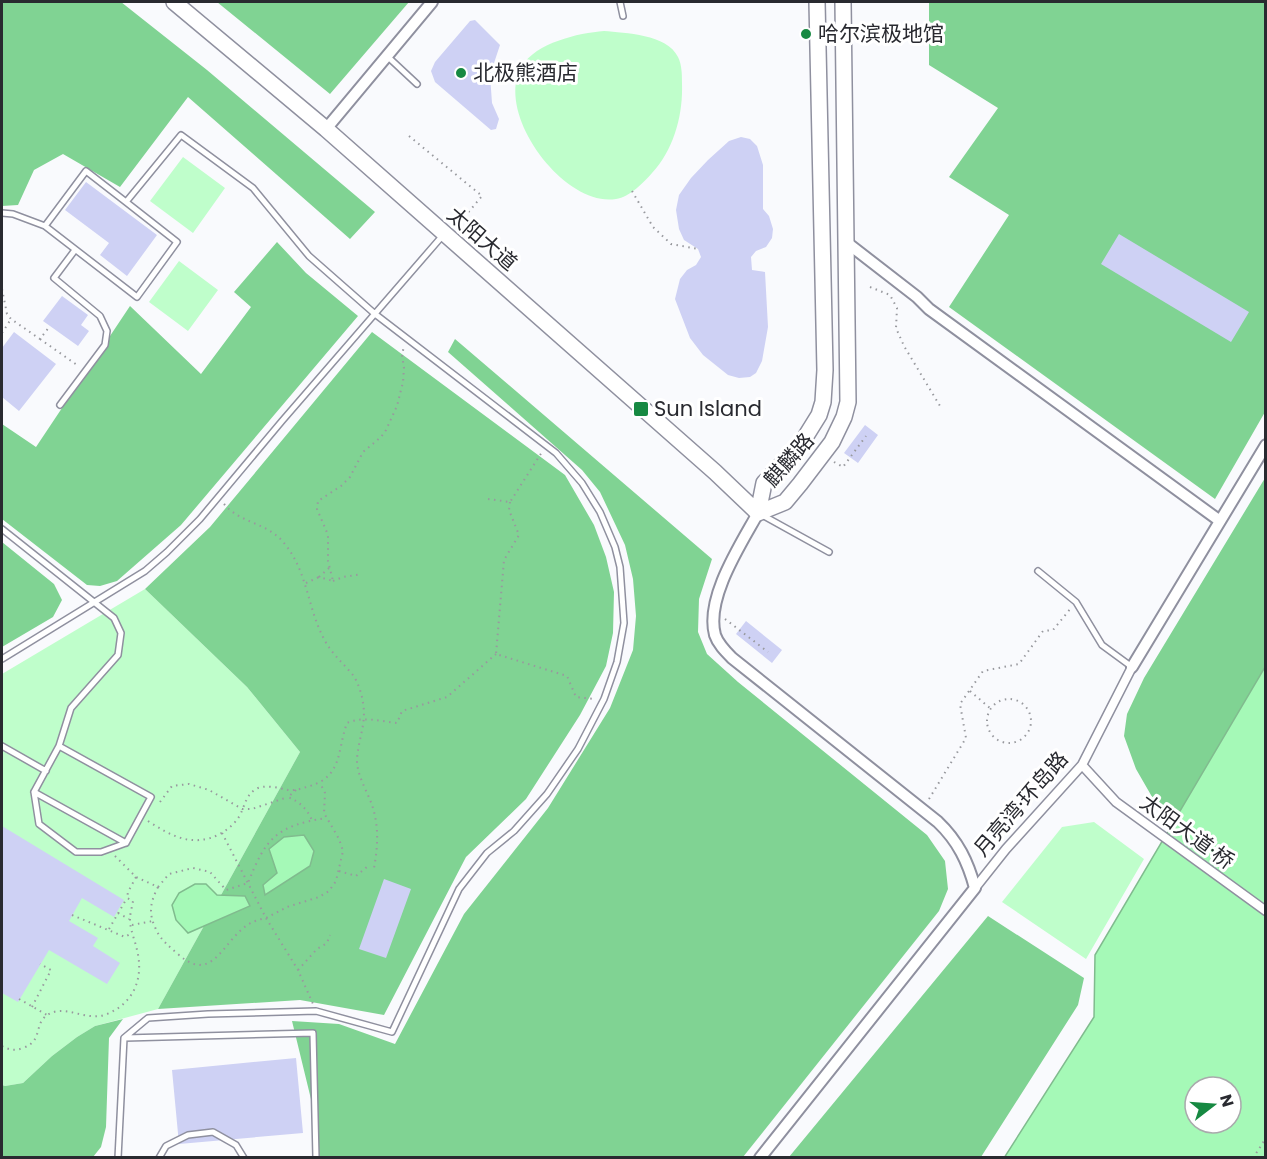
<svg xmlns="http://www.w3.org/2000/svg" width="1267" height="1159" font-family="Poppins,'Noto Sans SC',sans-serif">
<rect width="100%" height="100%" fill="#f9fafd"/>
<path fill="#bffecb" d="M604 31C625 33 667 34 678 57 682 65 682 75 682 84 683 115 674 149 652 173 643 183 630 197 616 199 564 208 493 112 522 66 536 43 578 33 604 31Z
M183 157 225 188 193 233 150 201Z
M179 261 218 290 188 331 149 302Z
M145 589 247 687 300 752 158 1009 95 1026 77 1037 52 1056 23 1083 5 1086 2 1085V674Z
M1094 822 1144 859 1086 959 1002 902 1062 827Z"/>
<path fill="#80d393" d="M2 2H121L207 70 375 212 350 239 188 97 120 187 63 154 34 170 18 205 2 206Z
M217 2H409L330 94Z
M929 2H1265V412L1215 499 949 307 1009 215 949 177 998 108 929 65Z
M277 242 306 273 358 316 181 525 117 581 100 586 87 585 2 519V424L36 447 130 306 201 374 251 307 234 292Z
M372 332 565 475 594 525 606 557 614 592 613 633 606 666 580 715 526 799 466 857 384 1015 300 1000 158 1009 300 752 247 687 145 589 210 527Z
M455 339 712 559 699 599 698 632 707 654 738 682 927 835 945 861 948 889 939 911 743 1157H315L318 1128 292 1021 339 1024 395 1044 464 914 548 808 610 708 633 650 636 616 633 579 625 545 600 492 582 470 448 352Z
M1265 478V667L1177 816 1155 802 1136 769 1124 736 1127 714 1144 678Z
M2 542 54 584 62 600 53 617 2 647Z
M988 916 1084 978 1078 1005 981 1157H789Z
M123 1019 109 1038 106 1127 101 1147 93 1157H2V1085L5 1086 23 1083 52 1056 77 1037 95 1026Z"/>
<path fill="#a5f9b7" stroke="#80bb8e" stroke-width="1.5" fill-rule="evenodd" d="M1265 667V1157L1004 1158 1094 1017 1095 955ZM1195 1087H1231V1123H1195Z
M304 835 314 851 310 866 265 895 263 885 277 873 269 849 284 837Z
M195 884H206L217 895 245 896 250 906 188 933 176 920 172 905 179 893Z"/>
<path fill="#ced1f4" d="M475 20 500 45 490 75 492 103 499 119 496 129 491 130 435 82 431 71 435 62 470 21Z
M741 137 750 139 757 146 763 165V209L769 216 773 229 772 238 766 247 756 251 751 257 752 270 765 272 768 327 762 361 756 373 750 377 739 378 728 375 703 355 690 338 675 299 680 279 687 270 696 265 701 257 698 249 684 240 679 229 676 210 679 195 691 178 708 160 729 141Z
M86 182 157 235 127 276 100 255 109 243 65 210Z
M1119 234 1249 312 1231 342 1101 264Z
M62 296 88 315 81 325 89 331 78 346 43 321Z
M14 332 56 364 19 411 2 397V348Z
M865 425 878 435 858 463 844 453Z
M746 621 782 650 772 663 736 634Z
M2 826 124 900 114 917 82 898 69 921 98 938 93 946 120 963 107 984 49 950 18 1002 2 993Z
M384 879 411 889 386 958 359 949Z
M296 1058 303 1133 179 1144 172 1070Z"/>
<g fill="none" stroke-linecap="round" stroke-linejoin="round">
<defs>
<path id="service" d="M620 2 623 16
M387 56 417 84
M2 213 13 214 45 226 86 171 126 202 181 135 253 188 309 256 375 314 556 453 582 483 600 512 615 547 620 567 624 623 617 662 604 699 578 749 547 794 514 831 487 853 459 889 392 1032 316 1011 208 1014 148 1018 124 1038 118 1158
M45 226 137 297 177 242 126 202
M60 405 105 345 107 331 100 316 54 278 75 250
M762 515 829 552
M2 529 114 618 121 633 118 655 71 708 59 746
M1038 571 1076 602 1102 645 1132 667
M2 659 145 571 167 552 200 519 282 421 444 234
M2 746 46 771
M59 746 151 797 126 843 34 792Z
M34 792 39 824 76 852H101L126 843
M125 1038 313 1033 316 1158
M159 1158 166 1146 188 1135 213 1132 236 1145 244 1158"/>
<path id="pedestrian" d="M1082 765 1116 802 1266 911
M975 888 1006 849 1082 765 1132 667"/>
<path id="minor" d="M326 129 432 2
M846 242 917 297 929 309 1220 521
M758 513C741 544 705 598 715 635 718 644 725 651 732 658L938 822C958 841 968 862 975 888L760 1158
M1132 667 1266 445"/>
<path id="secondary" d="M174 2 326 129 715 472 758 513
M758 513 785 502 800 484 832 442 844 417 848 402 843 2
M758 513 764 483 801 444 819 415 823 402 825 370 817 2"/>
</defs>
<use href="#service" stroke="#8f909f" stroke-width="8"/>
<use href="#pedestrian" stroke="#8f909f" stroke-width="11"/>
<use href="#minor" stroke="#8f909f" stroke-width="14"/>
<use href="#secondary" stroke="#8f909f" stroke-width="18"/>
<path stroke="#98999e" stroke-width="2" stroke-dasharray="1.5 4.5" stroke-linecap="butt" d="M409 136 482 196 461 221
M632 191 653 227 671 244 698 249
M870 287 890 295 897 308 896 328 904 346 940 406
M2 289 7 314 11 319 40 339 50 326
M2 333 11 319
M40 339 77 365
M834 462 843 467 866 436
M488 499 510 502 542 452
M510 502 509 510 519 535 504 560 496 654 567 676 576 697 594 699
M224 504C241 524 267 522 284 543 308 572 307 607 324 639 331 653 342 662 352 674 358 681 362 695 363 703 367 724 357 742 357 762 358 777 367 791 372 805 379 826 378 846 374 868
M329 568 319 577 333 581 328 561V535L317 509 318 501 341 486 350 477 363 452 381 437 386 430 397 406 403 382 404 368 402 355 404 346
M333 581 343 577 362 574
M306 583 319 577
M725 619 768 652
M970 691 991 709
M987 721a22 22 0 1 1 44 0a22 22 0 1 1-44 0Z
M296 790 288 797C300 802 306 808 312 820
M929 799 966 738 960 704 983 671 1019 664 1043 631 1053 630 1071 608
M160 802 172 786 189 784 209 790 242 809H252L288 797
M148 821C171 836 193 848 220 834 228 829 235 824 240 815 245 805 246 795 256 789 264 784 279 788 288 790 295 791 303 788 310 786 343 776 337 750 347 723 362 716 380 721 397 723L402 711 447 697 496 654
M222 833 266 918 287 907 319 897 329 891 336 881 343 851 339 839 324 813 325 793 320 783
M115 856 136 877 158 887C151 901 148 912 155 927 160 940 169 946 179 955 208 980 219 952 238 933 245 925 255 920 266 918L298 970 313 1004
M339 871 356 876 368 866
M158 887 169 874 193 868 210 872 226 890 248 883C266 837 277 826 326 818
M118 913 129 919
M72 915 125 937 132 933
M132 925 153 921
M109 929 127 898
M298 970 317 949 327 943 330 935
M19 999 47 1015
M32 1007 51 970 40 964
M2 1046C9 1050 15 1051 23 1048 43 1041 34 1025 46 1016 64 1002 86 1023 107 1014 134 1003 144 978 137 950 135 940 130 930 130 919 130 914 132 907 133 901L127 898 128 892 136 877
M1253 1158 1266 1138"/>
<use href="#service" stroke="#fff" stroke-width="5"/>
<use href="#pedestrian" stroke="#fff" stroke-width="8"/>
<use href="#minor" stroke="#fff" stroke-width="10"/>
<use href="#secondary" stroke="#fff" stroke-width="15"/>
</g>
<g fill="#178942" stroke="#fff" stroke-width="2">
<circle cx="806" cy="34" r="6"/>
<circle cx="461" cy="73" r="6"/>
<rect x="633" y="401" width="16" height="16" rx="3"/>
</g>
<g text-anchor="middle" stroke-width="6" stroke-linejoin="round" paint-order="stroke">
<g font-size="21" fill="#292a30" stroke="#fff" text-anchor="start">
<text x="818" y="41">哈尔滨极地馆</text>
<text x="473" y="80">北极熊酒店</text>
<text x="654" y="416">Sun Island</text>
</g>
<g font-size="21" fill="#292a30" stroke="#fff">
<text transform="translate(482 239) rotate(41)" y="7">太阳大道</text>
<text transform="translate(789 460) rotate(-49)" y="7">麒麟路</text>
<text transform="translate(1021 804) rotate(-49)" y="7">月亮湾·环岛路</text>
<text transform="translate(1187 832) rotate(36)" y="7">太阳大道·桥</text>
</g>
</g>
<rect width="1267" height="1159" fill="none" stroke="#292a30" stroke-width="6"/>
<g transform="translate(1213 1105) rotate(73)"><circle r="28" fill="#ffffff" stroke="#a9aaac" stroke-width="1.5"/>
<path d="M0-4.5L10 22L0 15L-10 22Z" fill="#178942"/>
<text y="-9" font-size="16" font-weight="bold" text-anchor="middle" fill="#292a30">N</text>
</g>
</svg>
